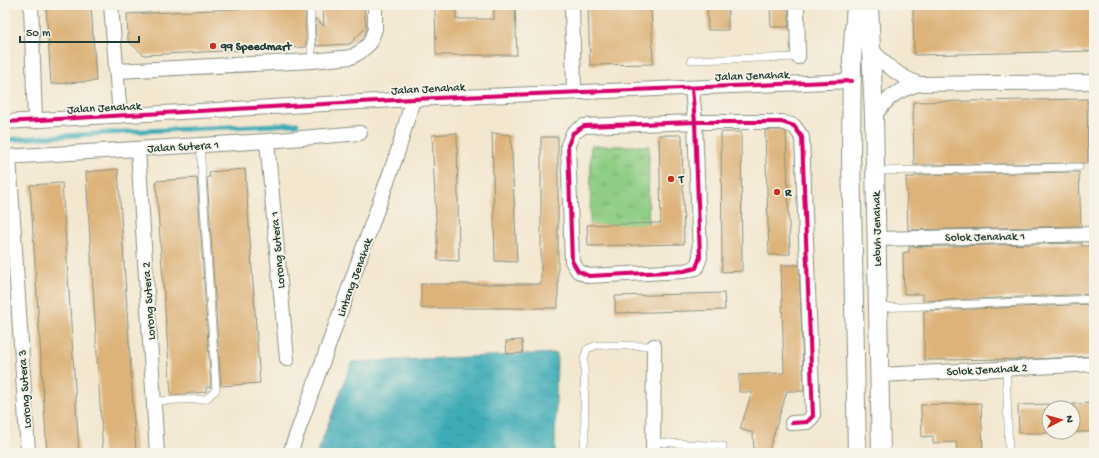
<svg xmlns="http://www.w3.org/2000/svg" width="1099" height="458" font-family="'Gochi Hand',sans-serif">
<defs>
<pattern id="grass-tufts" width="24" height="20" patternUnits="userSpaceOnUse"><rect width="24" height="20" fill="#8fce85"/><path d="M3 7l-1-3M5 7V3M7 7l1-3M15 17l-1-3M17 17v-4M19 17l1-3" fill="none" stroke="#74a86e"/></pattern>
<pattern id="water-ripples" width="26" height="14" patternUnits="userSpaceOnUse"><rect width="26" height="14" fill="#3cacb7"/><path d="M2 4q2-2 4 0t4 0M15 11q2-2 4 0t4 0" fill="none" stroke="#328d96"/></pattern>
</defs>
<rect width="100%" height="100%" fill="#f7f3e8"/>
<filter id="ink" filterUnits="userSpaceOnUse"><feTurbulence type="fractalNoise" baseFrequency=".025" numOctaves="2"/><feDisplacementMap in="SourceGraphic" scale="8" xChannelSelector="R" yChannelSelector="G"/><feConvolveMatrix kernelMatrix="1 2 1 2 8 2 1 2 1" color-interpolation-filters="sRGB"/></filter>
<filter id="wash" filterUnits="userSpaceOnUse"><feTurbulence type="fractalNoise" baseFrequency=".012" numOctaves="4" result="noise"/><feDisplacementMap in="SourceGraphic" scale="16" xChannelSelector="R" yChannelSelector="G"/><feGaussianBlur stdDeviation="0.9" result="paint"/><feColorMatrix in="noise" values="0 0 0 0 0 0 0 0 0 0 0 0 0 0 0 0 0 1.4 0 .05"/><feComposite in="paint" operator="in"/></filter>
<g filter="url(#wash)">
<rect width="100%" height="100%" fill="#f3e7d0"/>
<path fill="url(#grass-tufts)" stroke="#57865c" d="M591 146H649L648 229H590Z"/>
<path fill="url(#water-ripples)" stroke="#2e7476" d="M557 353 555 453H317L352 362Z"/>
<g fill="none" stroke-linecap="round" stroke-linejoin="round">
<path stroke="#3cacb7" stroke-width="5" d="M5 140 122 132 297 124"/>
</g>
<g id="blocks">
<path fill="#ddb37a" d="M46 5H91L96 81 51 84Z
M323 5H364L366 27 350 44 316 46 315 18 324 26Z
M435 5H456V19H494V5H515L517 55H436Z
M588 5H651L653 64 590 65Z
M707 5H728V30H708Z
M770 5H789V27H771Z
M958 5H1094V51L914 55 913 9 958 8Z
M301 6 305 9 306 47 144 55 128 41 127 14Z
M1087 99 1088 163 914 165 913 102Z
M765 130H781L786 132 790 254 769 255Z
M721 132H741L742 271 722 272Z
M457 133 459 261 438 260 432 135Z
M492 133 511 135 517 262 495 261Z
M659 135H682L684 244 588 246 587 225 661 223Z
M541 137H558V308H421V284H541Z
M118 169 124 262 136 453H103L86 172Z
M245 169 260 383 221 386 207 177H210L209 172Z
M1079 172 1081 226 908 230 906 177H915V175Z
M197 178 211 387H206V392L171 395 156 181Z
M62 183 68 275 79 453H47L30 185Z
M1082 243V246H1094V294L923 301V294H904L903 253 909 252V247Z
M781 265H799L804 391H787L768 453H754L753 433 740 429 752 392H739V375L784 373Z
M724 293 725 310 615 313V296Z
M1094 304V356L1034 359 924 360V311Z
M522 340 523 353 507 354 506 341Z
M981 403 983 452 957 453 956 442 933 443V436L922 437 921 405Z
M1094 403V432H1073V404Z
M1049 404V433H1019L1018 405Z"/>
</g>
</g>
<g filter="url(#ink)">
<use href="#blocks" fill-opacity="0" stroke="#899282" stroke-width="1"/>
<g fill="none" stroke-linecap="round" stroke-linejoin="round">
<defs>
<path id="service" d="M310 5 312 61
M111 6 127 5
M691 60 798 57
M875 171 1079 167
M878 308 1094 299
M1006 368 1009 453
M154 401 206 399 216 390 200 145
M654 442 723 446 722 453
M583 453 585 435 584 359 587 349 597 345 654 346"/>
<path id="minor" d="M31 5 35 121
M111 5 120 116
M572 5 574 92
M797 5 798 57
M871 48C884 65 898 76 919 84
M117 71 312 61 351 57 360 52 370 43 375 29V5
M692 88 695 122 700 257 696 268 684 271 589 276 578 271 572 261 568 145 573 133 584 126 695 122H782L794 126 802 137 813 416 807 422 792 423
M874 116C889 96 896 91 919 84L1094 82
M5 122 413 99 852 81
M267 141 287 359
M138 149 157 453
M5 157 267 141 360 133
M9 157 28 453
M876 239 1094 234
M880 375 1094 364
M290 453 398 151 413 99
M653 453 654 346"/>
<path id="tertiary" d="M856 5 852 58 851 155 857 453
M869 5 874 116 881 453"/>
</defs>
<use href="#service" stroke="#899282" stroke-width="8"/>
<use href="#minor" stroke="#899282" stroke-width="16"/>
<use href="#tertiary" stroke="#899282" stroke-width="20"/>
<use href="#service" stroke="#fff" stroke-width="7"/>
<use href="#minor" stroke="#fff" stroke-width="14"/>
<use href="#tertiary" stroke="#fff" stroke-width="18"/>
<defs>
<path id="cycleway" d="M692 88 695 122 700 257 696 268 684 271 589 276 578 271 572 261 568 145 573 133 584 126 695 122H782L794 126 802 137 813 416 807 422 792 423
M5 122 413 99 852 81"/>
</defs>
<use href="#cycleway" stroke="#f7f3e8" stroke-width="6"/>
<use href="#cycleway" stroke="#d6006c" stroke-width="4"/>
</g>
</g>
<g fill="#c8321e" stroke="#f7f3e8" stroke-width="1.5">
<circle cx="213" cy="46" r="4"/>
<circle cx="671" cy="179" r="4"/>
<circle cx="777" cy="192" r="4"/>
</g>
<g text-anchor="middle" stroke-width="3.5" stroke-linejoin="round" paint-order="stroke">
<g font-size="12" font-weight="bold" fill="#1f3d34" stroke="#f7f3e8" text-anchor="start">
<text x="221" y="50">99 Speedmart</text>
<text x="679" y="183">T</text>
<text x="785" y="196">R</text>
</g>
<g font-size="12" fill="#1f3d34" stroke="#f7f3e8">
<text transform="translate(752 75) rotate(-2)" y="4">Jalan Jenahak</text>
<text transform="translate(428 88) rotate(-3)" y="4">Jalan Jenahak</text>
<text transform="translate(104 107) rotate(-3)" y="4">Jalan Jenahak</text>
<text transform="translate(183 146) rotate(-3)" y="4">Jalan Sutera 1</text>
<text transform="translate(876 229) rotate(-91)" y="4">Lebuh Jenahak</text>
<text transform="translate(985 236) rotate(-1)" y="4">Solok Jenahak 1</text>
<text transform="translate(277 250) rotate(-95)" y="4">Lorong Sutera 1</text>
<text transform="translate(354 277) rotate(-70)" y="4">Lintang Jenahak</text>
<text transform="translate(148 301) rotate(-94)" y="4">Lorong Sutera 2</text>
<text transform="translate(987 369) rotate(-3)" y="4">Solok Jenahak 2</text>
<text transform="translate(24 389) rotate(-94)" y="4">Lorong Sutera 3</text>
</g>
</g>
<rect width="1099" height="458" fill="none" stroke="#f7f3e8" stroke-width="20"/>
<g transform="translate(1061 420) rotate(84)"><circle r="19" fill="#f7f3e8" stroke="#a1aaa0"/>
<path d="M0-3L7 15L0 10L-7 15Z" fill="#c8321e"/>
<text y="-6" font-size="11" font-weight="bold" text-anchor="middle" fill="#1f3d34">N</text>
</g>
<path d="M20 36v6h119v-6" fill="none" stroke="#1f3d34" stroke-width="2"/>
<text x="26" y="36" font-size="12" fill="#1f3d34" stroke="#f7f3e8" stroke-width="3" paint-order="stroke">50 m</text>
</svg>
